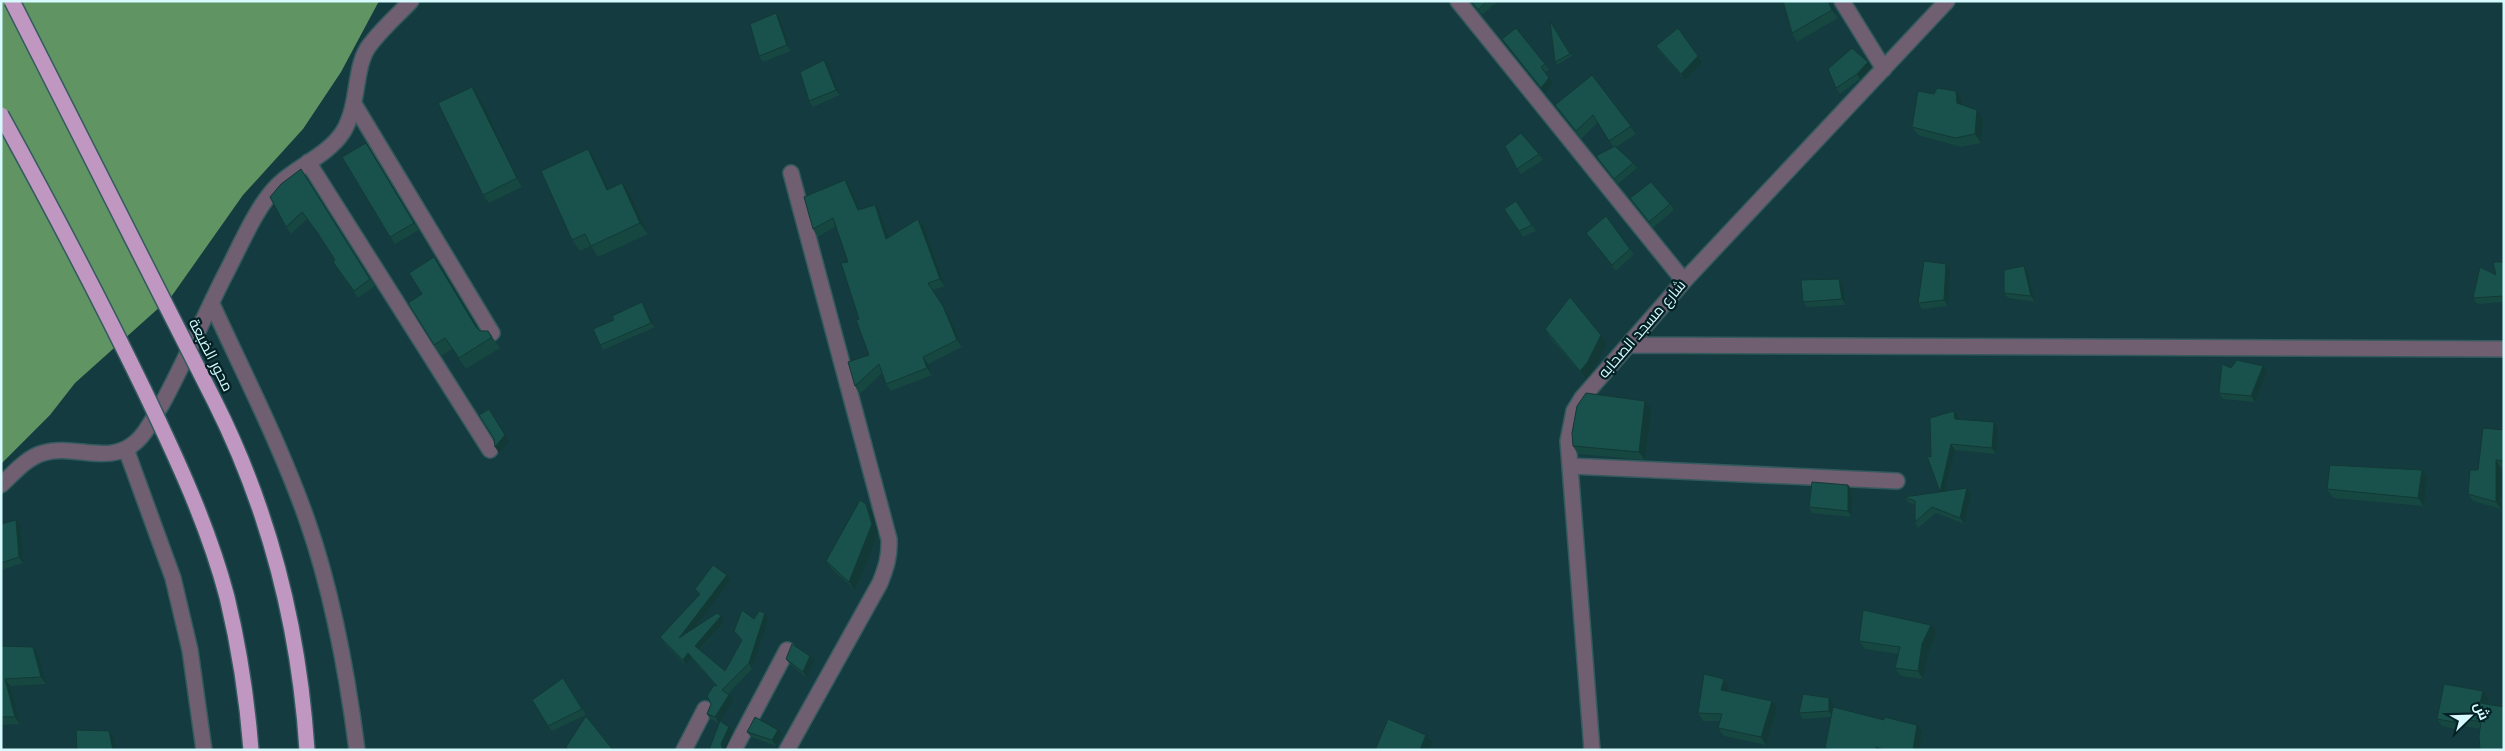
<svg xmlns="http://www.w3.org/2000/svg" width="2505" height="751" font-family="Arial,Cairo,sans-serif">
<rect width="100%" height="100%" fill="#143b3f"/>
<path fill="#619463" d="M1 1H379L341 72 303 129 243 195 171 297 75 383 50 415 1 464Z"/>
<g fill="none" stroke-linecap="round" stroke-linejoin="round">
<defs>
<path id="minor" d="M1458 1 1684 281
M1842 1 1884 69
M354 104 492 333
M308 162 490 450
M212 304C245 376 281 446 307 520 333 594 347 672 357 750
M1628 345 2504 349
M126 449 173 578 190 650 204 750
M1570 466 1897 481
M1 485C14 473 26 458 43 453 74 443 110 467 137 441 148 431 154 416 162 404 185 362 203 318 225 275 240 247 256 206 279 184 298 166 328 155 343 132 359 106 354 71 367 49 378 32 397 16 411 1
M684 750 705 709
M734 750 787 650
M787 750 880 583C886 568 890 556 889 539L791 173
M1592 750 1568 441 1574 411 1582 398 1684 281 1947 1"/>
</defs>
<use href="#minor" stroke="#335a5e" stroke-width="18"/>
<use href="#minor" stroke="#6f5f70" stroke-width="15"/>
<defs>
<path id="highway-bridge" d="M12 1 215 402C270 512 299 627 307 750
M1 115C51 206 99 297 144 390 176 457 208 525 227 597 239 647 247 698 251 750"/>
</defs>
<use href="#highway-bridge" stroke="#335a5e" stroke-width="18" stroke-linecap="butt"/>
<use href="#highway-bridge" stroke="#bf97c0" stroke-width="15"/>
</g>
<path fill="#164741" d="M1470 1H1497V2L1482 15Z
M1829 1 1838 18 1797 42 1792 33Z
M776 13 780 19 791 51 763 62 759 56Z
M1552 24 1572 56 1557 65 1555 62Z
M1502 39 1545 64 1549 70 1545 72 1553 83 1545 93Z
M1656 46 1702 62 1685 80 1660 52Z
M828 66 840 95 813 107 809 101Z
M1872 67 1860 79 1840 94 1836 88 1828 69Z
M1592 75 1636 134 1616 147 1633 163 1637 168 1618 184 1596 156 1613 147 1598 122 1581 139 1555 105Z
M472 87 478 95 522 187 489 203 483 195Z
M1962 100 1963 105 1983 119 1981 143 1961 147 1918 135 1912 127Z
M366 143 419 230 395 244 390 237Z
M1539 154 1543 160 1521 174 1517 169Z
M595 160 609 189 630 194 648 234 598 257 591 246 580 251 572 240Z
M306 176 375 286 358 298 333 262 335 260 320 236 307 219 291 234 286 227Z
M845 180 850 187 860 209 880 212 888 238 918 219 924 227 945 286 933 290 948 314 962 347 928 364 932 375 891 391 886 384 882 373 860 394 855 386 869 355 859 319 848 262 836 226 818 237 813 229Z
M1630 198 1670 204 1674 210 1653 228Z
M1516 201 1536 231 1523 237 1504 209Z
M1606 216 1634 254 1616 271 1586 233Z
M2504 262V302L2477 304 2473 298 2496 275Z
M1946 264 1950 270 1948 306 1922 309 1918 303Z
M442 268 479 329 480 331H488L500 348 466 369 452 349 441 356 434 345 422 294Z
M2028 272 2035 302 2008 298 2004 293Z
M1843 285 1846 305 1807 307 1803 302Z
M645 307 655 327 603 350 600 345 614 320Z
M1545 329 1601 335 1607 344 1592 372 1586 379 1550 338Z
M2263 366 2267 371 2255 402 2223 399 2219 393 2231 368Z
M1645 401 1651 409 1645 460 1578 454 1573 446Z
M1958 416V419L1998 428 1996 454 1955 450 1946 491 1967 488 1971 494 1964 524 1936 513 1918 528 1915 522V505L1908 502 1904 497 1940 492 1931 457Z
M2504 430V468H2501V509L2473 501 2468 494 2478 470Z
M2422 470 2427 479 2424 506 2333 498 2327 489Z
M1852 491V517L1812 513 1809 507Z
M866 504 872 512 878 533 855 590 832 569 826 561Z
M1 524 20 525 23 563 1 570Z
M727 575 730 580 695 628 724 622 700 650 725 671 742 641 734 631 765 613 768 619 752 669 728 694 733 700 720 721 729 727 733 732 725 750H709L719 723 710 719 707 714 711 704 715 685 692 659 686 665 664 643 660 637 699 595 695 589Z
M1937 633 1928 652 1923 679 1901 676 1895 668 1898 654 1865 649 1859 641Z
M1 646 33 647 38 654 46 684 10 686 20 724 1 725Z
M810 656 814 661 807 678 790 664 786 659Z
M1724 679 1729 686 1728 691 1777 708 1766 745 1724 736 1718 728 1720 721H1703L1698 713Z
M567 683 586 715 552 731 548 726Z
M2488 699 2480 729 2460 725 2459 730 2442 726 2437 719Z
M1833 704V710L1922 732 1919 750H1826L1825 748 1831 717 1803 719 1799 713Z
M778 730 782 735 776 746 751 737 747 732Z"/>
<path fill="#123935" d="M1828 1H1829L1838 18 1832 10Z
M776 13 780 19 791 51 787 45Z
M1682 33 1702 62 1685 80 1681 74Z
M824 60 828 66 840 95 836 90Z
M1868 62 1872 67 1860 79 1857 74Z
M1549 78 1553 83 1545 93 1541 88Z
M472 87 478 95 522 187 517 178Z
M1956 91 1962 100 1963 112 1957 103Z
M1977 110 1983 119 1981 143 1975 134Z
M366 143 370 150 419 230 414 223Z
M588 149 595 160 614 201 607 190Z
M845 180 850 187 863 217 858 210Z
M622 183 630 194 648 234 640 223Z
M875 205 880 212 891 246 886 239Z
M918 219 924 227 945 286 940 279Z
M434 257 442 268 484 338 476 327Z
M1946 264 1950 270 1948 306 1944 300Z
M2024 266 2028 272 2035 302 2031 296Z
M1839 279 1843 285 1846 305 1842 299Z
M928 283 948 314 962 347 957 340Z
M642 302 645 307 655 327 651 323Z
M1601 335 1607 344 1592 372 1586 379 1580 371Z
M923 357 928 364 932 375 927 368Z
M2263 366 2267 371 2255 402 2251 396Z
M1645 401 1651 409 1645 460 1639 452Z
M489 409 509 441 499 453 495 447Z
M1954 411 1958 416 1959 424 1955 419Z
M1994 422 1998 428 1996 454 1992 448Z
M1951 444 1955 450 1944 497 1940 492Z
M2496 460 2501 468V509L2496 502Z
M2422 470 2427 479 2424 506 2418 498Z
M1848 485 1852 491V517L1848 511Z
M1967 488 1971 494 1964 524 1960 518Z
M866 504 872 512 878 533 855 590 849 582Z
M16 520 20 525 23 563 19 557Z
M727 575 730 580 683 644 679 638Z
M765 613 768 619 752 669 749 663Z
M721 616 724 622 698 651 695 646Z
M1931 625 1937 633 1928 652 1923 679 1918 671 1922 644Z
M33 647 38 654 46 684 41 677Z
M688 653 692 659 686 665 683 660Z
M810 656 814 661 807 678 803 672Z
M5 679 10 686 20 724 15 717Z
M1724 679 1729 686 1727 697 1721 690Z
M2483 691 2488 699 2486 710 2480 703Z
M729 695 733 700 719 723 715 717Z
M1829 698 1833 704V717L1829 711Z
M1772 701 1777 708 1766 745 1761 737Z
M2455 717 2460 725 2459 730 2454 722Z
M1917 725 1922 732 1919 750H1913Z
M729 727 733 732 725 750H723L721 744Z
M778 730 782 735 776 746 772 740Z
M109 731 113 737 116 750H113Z
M1426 735 1432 743 1429 750H1420Z"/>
<path fill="#19524c" stroke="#123935" d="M1471 1H1487L1478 10Z
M1783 1H1828L1832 10 1792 33Z
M776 13 787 45 759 56 750 24Z
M1550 21 1570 54 1555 62Z
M1516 28 1545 64 1541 67 1549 78 1541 88 1502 39Z
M1678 28 1698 56 1681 74 1656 46Z
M1852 48 1868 62 1857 74 1836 88 1828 69Z
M824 60 836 90 809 101 800 72Z
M1592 75 1631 126 1609 141 1593 115 1576 131 1555 105Z
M472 87 517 178 483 195 438 103Z
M1937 88 1956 91 1957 103 1977 110 1975 134 1955 138 1912 127 1918 91 1934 94Z
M1521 133 1539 154 1517 169 1505 146Z
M366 143 414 223 390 237 342 157Z
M1615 146 1633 163 1614 179 1596 156Z
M588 149 607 190 622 183 640 223 591 246 585 234 572 240 541 171Z
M301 169 370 279 354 291 333 262 335 260 317 232 302 212 286 227 270 197 281 184Z
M845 180 858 210 875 205 886 239 918 219 940 279 928 283 943 306 957 340 923 357 927 368 886 384 879 364 855 386 848 362 869 355 856 320 859 319 841 263 848 262 833 218 813 229 804 197Z
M1651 182 1670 204 1649 222 1630 198Z
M1516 201 1532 225 1519 231 1504 209Z
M1606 216 1630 249 1612 265 1586 233Z
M434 257 476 327 480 331H488L492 337 459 358 445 338 434 345 408 303 422 294 409 273Z
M1924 261 1946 264 1944 300 1918 303Z
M2493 262H2504V300H2503V296L2473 298 2480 267 2496 275Z
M2024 266 2031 296 2004 293V270Z
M1839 279 1842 299 1803 302 1801 280Z
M1570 297 1601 335 1587 363 1580 371 1545 329Z
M642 302 651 323 600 345 593 329 614 320 612 316Z
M2237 360 2263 366 2251 396 2219 393 2222 364 2231 368Z
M1586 393 1645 401 1639 452 1573 446 1572 433 1577 406Z
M489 409 505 435 495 447 494 439 479 415Z
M1954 411 1955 419 1994 422 1992 448 1951 444 1940 492 1927 456 1931 457 1930 418Z
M2483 428 2504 430V461L2496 460V502L2468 494 2470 470H2478Z
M2330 465 2422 470 2418 498 2327 489Z
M1812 482 1848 485V511L1809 507Z
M1967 488 1960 518 1932 507 1915 522V501L1904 497Z
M860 500 866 504 872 524 849 582 826 561Z
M16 520 19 557 1 563V524Z
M713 565 727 575 679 638 717 613 721 616 695 646 725 671 742 640 734 631 742 610 754 619 759 611 765 613 749 663 722 690 729 695 715 717 707 714 711 704 707 696 714 685 717 686 688 653 683 660 660 637 700 594 695 589Z
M1863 610 1931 625 1922 644 1918 671 1895 668 1900 647 1859 641Z
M792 644 810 656 803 672 786 659Z
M1 646 33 647 41 677 5 679 15 717H1Z
M1704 674 1724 679 1721 690 1772 701 1761 737 1718 728 1722 714 1698 713Z
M563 678 582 709 548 726 532 700Z
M2444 684 2483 691 2480 703 2504 707V750H2480L2479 736 2481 722 2455 717 2454 722 2437 719Z
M1803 694 1829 698V711L1799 713Z
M1833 707 1884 720V717L1917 725 1913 750H1885L1876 747V750H1833L1825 748Z
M586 716 613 750H569L566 747Z
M755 717 778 730 772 740 747 732Z
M1388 719 1426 735 1420 750H1375Z
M720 721 729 727 721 744 723 750H709Z
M76 730 109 731 113 750H77Z"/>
<g text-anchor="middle" stroke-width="4.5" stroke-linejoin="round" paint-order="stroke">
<g font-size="15" fill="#d7fafe" stroke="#022124">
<text transform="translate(1642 329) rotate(-49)" y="5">شارع مسجد الصحابه</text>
<text transform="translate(211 355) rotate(63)" y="5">محور الضبعة</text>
</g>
</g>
<rect width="2505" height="751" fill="none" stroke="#d7fafe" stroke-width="5"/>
<g transform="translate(2470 716) rotate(67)" stroke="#022124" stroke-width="4" paint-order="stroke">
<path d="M0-4L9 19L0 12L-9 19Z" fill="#d7fafe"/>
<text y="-8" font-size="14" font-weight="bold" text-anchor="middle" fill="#d7fafe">ش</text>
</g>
</svg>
